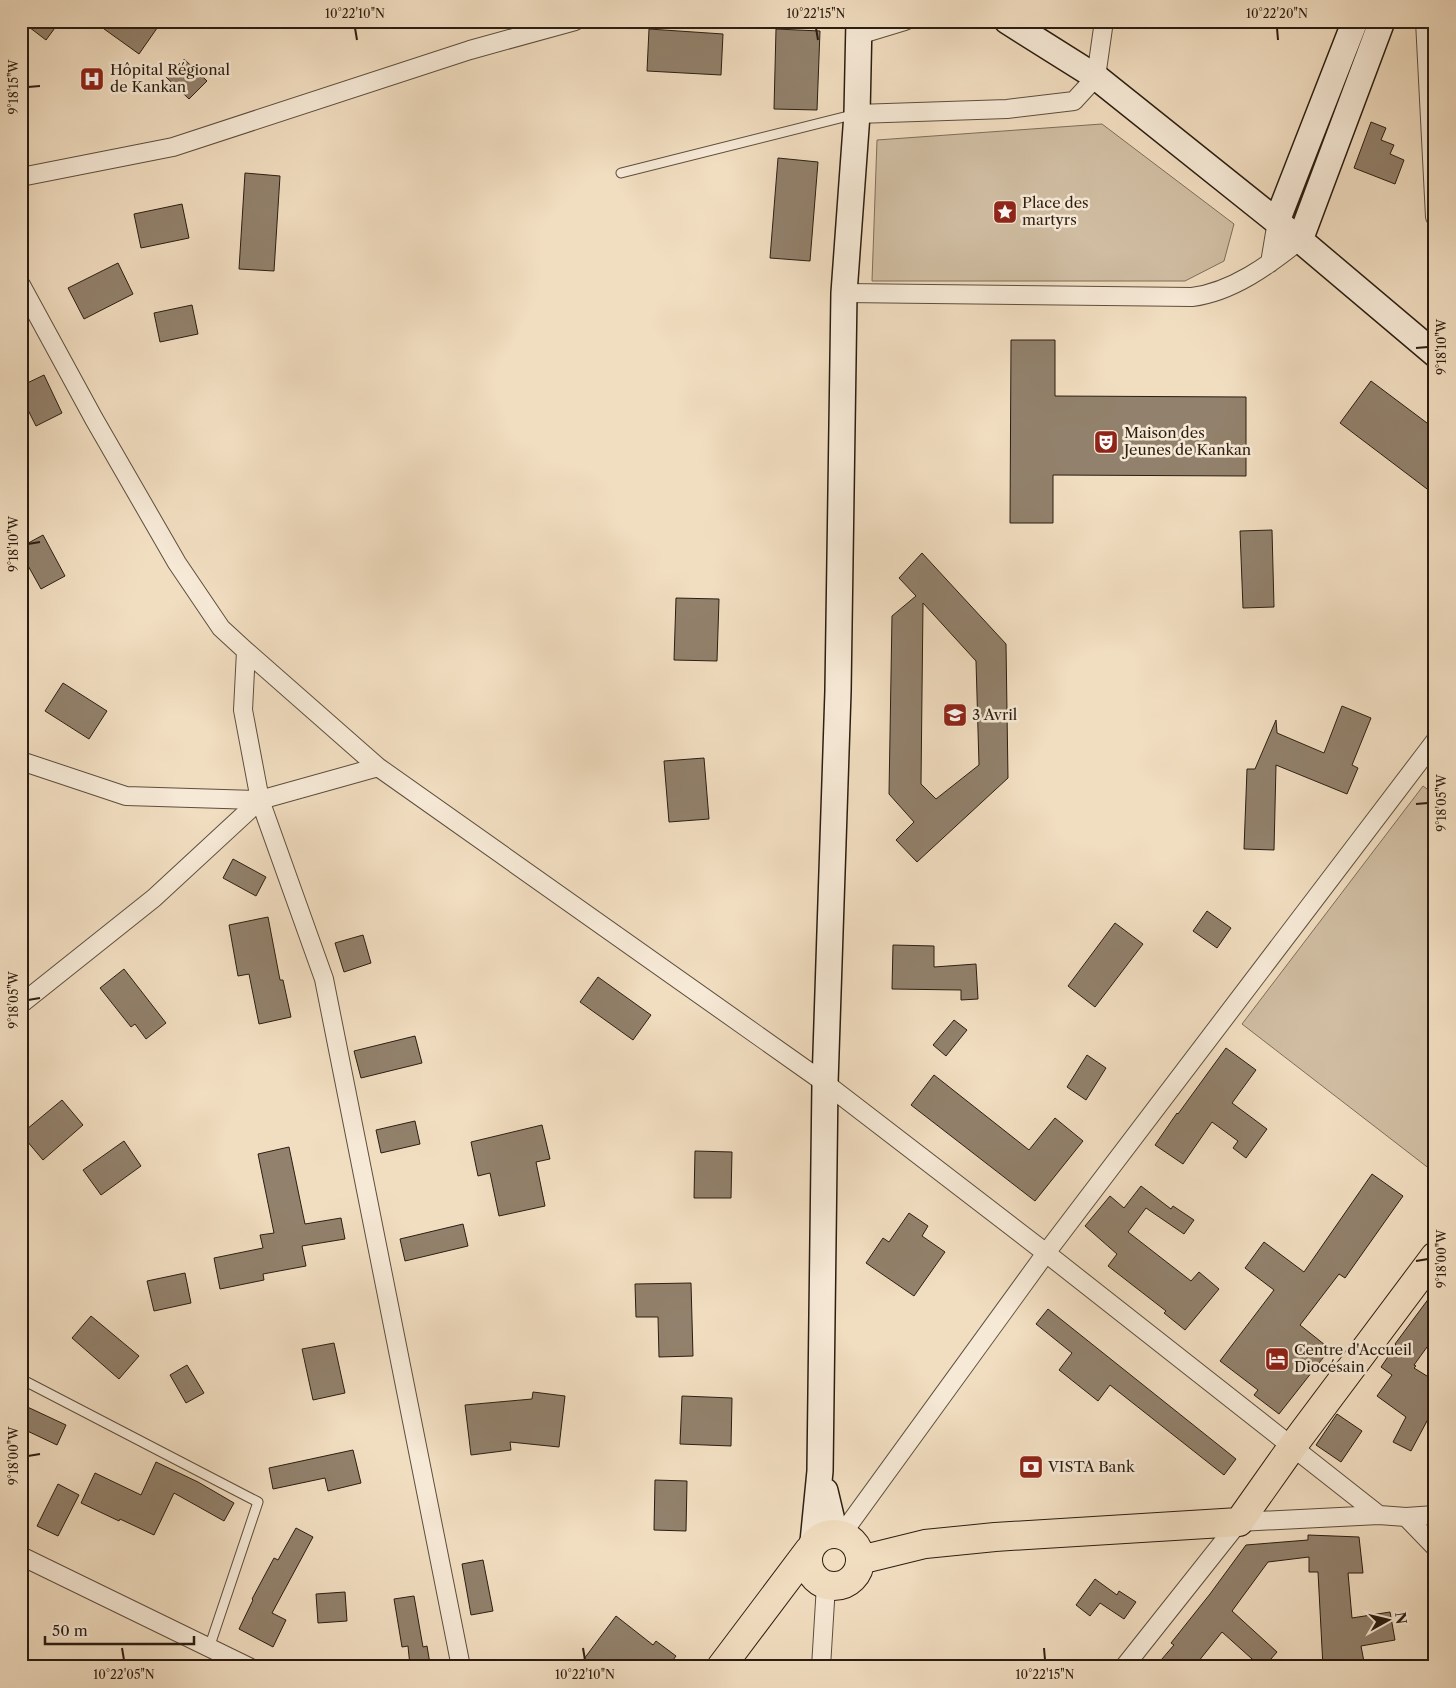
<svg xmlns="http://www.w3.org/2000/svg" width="1456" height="1688" font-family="'Libre Caslon Text',serif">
<rect width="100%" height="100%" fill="#f1ddc0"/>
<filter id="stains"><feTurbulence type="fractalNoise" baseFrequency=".004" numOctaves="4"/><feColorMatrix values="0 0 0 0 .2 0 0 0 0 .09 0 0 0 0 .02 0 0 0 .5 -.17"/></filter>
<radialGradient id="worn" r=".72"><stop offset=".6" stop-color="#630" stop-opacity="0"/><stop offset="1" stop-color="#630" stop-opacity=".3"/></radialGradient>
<path fill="#d0bda2" stroke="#7e6e5a" d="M1102 124 1234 224 1224 261 1185 281H872L877 140Z
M1423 786 1435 795V1173L1242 1024Z"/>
<path fill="#92816c" stroke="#2c1e11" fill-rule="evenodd" d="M21 21H60L46 40Z
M93 21H162L139 54Z
M649 29 723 34 721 75 647 71Z
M776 29 820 31 817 110 774 109Z
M184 59 207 81 189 99 166 77Z
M1371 122 1386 128 1381 140 1394 145 1390 154 1404 160 1395 184 1354 168Z
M778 158 818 162 810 261 770 258Z
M245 173 280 176 274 271 239 269Z
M182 204 189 238 141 248 134 214Z
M118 263 133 294 84 319 68 288Z
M192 305 198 334 160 342 154 313Z
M1011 340H1055V396L1246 397V476L1053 475V523H1010Z
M44 375 62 413 36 426 21 396V386Z
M1371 381 1435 429V495L1340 423Z
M1272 530 1274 607 1243 608 1240 531Z
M43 535 65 576 41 589 21 553V547Z
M922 553 1006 644 1008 778 917 862 896 840 914 822 889 794 892 616 916 596 899 578ZM923 603 976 661 979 765 936 799 921 784Z
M676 598 719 599 717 661 674 660Z
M63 683 107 711 89 739 45 711Z
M1342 706 1371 718 1352 765 1358 768 1347 794 1276 765 1274 850 1244 849 1247 769H1255L1276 720 1277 733 1324 753Z
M704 758 709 819 669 822 664 761Z
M233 859 266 877 256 896 223 878Z
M1207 911 1231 928 1217 948 1193 931Z
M268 917 280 980H283L291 1017 259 1024 249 974 238 976 229 925Z
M1115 923 1143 944 1095 1007 1068 986Z
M363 935 371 963 344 972 335 943Z
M893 945 934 946V967L976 964 978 999 961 1000V990L892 989Z
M124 969 166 1023 146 1039 135 1024 131 1027 100 988Z
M598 977 651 1015 633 1040 580 1002Z
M954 1020 967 1030 946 1056 933 1045Z
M415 1036 422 1063 361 1078 354 1051Z
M1226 1048 1256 1070 1232 1103 1267 1129 1246 1158 1233 1148 1238 1141 1212 1122 1183 1164 1155 1145 1177 1113 1178 1114Z
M1087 1055 1106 1068 1086 1100 1067 1087Z
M934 1075 1029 1150 1055 1118 1083 1141 1035 1201 911 1105Z
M62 1100 83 1125 43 1160 21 1134Z
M415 1121 420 1144 381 1153 376 1130Z
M542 1125 550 1159 536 1162 545 1206 499 1216 490 1173 478 1176 471 1142Z
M124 1141 141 1166 101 1195 83 1170Z
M289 1147 305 1224 341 1218 345 1239 302 1246 306 1266 263 1274 264 1280 220 1289 214 1258 263 1248 260 1235 274 1233 258 1154Z
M695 1151 732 1152 731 1198H694Z
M1372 1174 1403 1196 1345 1278 1339 1274 1300 1325 1330 1349 1279 1414 1254 1395 1258 1390 1220 1361 1274 1290 1245 1268 1264 1242 1304 1272Z
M1141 1186 1171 1209 1173 1206 1194 1220 1184 1234 1146 1208 1128 1232 1191 1281 1199 1272 1219 1289 1185 1330 1164 1313 1166 1311 1108 1266 1117 1254 1085 1226 1110 1196 1124 1208Z
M909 1213 928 1226 922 1236 945 1252 914 1296 866 1263 883 1238 889 1242Z
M463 1224 468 1246 405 1261 400 1239Z
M185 1273 191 1303 154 1311 147 1281Z
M691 1283 693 1356 659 1357 658 1317H636L635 1284Z
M1435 1290V1336L1414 1365 1416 1366 1414 1368 1435 1381V1406L1411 1451 1393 1442 1406 1417 1377 1396 1392 1375 1381 1367 1396 1345 1395 1344Z
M1048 1309 1236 1459 1224 1475 1110 1385 1098 1401 1059 1370 1072 1353 1036 1324Z
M91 1316 139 1356 119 1379 72 1338Z
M334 1343 345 1393 313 1400 302 1349Z
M187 1365 204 1393 186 1403 170 1375Z
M533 1392 565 1396 559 1447 510 1442 511 1450 471 1455 465 1405 532 1399Z
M682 1396 732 1398 731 1446 680 1444Z
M21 1404 66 1425 57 1445 21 1428Z
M1337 1414 1362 1431 1341 1462 1316 1445Z
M353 1450 361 1483 328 1491 325 1478 273 1489 269 1468Z
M156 1462 198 1482 234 1503 224 1521 174 1493 154 1535 120 1519 119 1521 81 1503 95 1473 141 1495Z
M655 1480 687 1481 686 1531 654 1530Z
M58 1484 79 1495 58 1536 37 1526Z
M296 1528 313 1537 272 1613 286 1620 273 1647 239 1629 253 1600 252 1599 274 1558 278 1560Z
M1308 1535 1359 1537 1363 1573H1348L1352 1618 1390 1612 1395 1640 1361 1646 1365 1667H1323L1318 1572H1309V1557L1268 1562 1232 1611 1277 1652 1264 1667H1261L1222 1632 1194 1667H1155L1174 1645 1171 1643 1210 1594 1246 1545 1308 1540Z
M483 1560 493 1611 471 1615 462 1564Z
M1095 1579 1117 1595 1119 1591 1136 1602 1124 1619 1100 1603 1090 1616 1076 1605Z
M345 1592 347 1621 318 1623 316 1594Z
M414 1596 423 1647 427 1646 430 1664 410 1666 408 1646 402 1647 394 1599Z
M616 1616 653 1645 656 1641 676 1656 668 1667H578Z"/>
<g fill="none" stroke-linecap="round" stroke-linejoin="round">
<defs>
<path id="service" d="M621 173 856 114
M21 1379 258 1502 209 1648"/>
<path id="minor" d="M1425 21 1435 217
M859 35 905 21
M857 114 1007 109 1074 101 1096 77 1104 21
M21 177 173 147 470 50 575 21
M1270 263 1277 221
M21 285 94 419 177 563 221 628 246 651 378 767 825 1083 1046 1253 1379 1515
M844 293 1192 297C1232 292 1269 265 1300 240
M246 651 243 710 260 800 324 979 461 1667
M21 761 126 796 260 800 378 767
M21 1004 154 898 260 800
M1406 1517 1435 1547
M842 1534 1046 1253 1435 741
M21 1556 249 1667
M821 1667 826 1585
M1124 1667 1239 1522 1379 1515 1406 1517 1435 1515"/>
<path id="secondary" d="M1007 21 1096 77 1300 240 1435 354
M1277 221 1355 21
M1300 240 1382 21
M825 1491 835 1533
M813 1542 820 1471 825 1083 838 691 844 293 857 114 859 21"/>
<path id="trunk" d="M808 1560a26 26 0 1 1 52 0a26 26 0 1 1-52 0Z
M860 1560 925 1544 995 1537 1239 1522 1292 1447 1435 1256
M721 1667 809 1550"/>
</defs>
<use href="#service" stroke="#5d4e3d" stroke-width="11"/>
<use href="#minor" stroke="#5d4e3d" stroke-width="20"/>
<use href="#secondary" stroke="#2c1e11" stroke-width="28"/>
<use href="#trunk" stroke="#2c1e11" stroke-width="30"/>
<use href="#service" stroke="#f6e9d6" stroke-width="9"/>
<use href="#minor" stroke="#f6e9d6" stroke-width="18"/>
<use href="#secondary" stroke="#f6e9d6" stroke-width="25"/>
<use href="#trunk" stroke="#f1ddc0" stroke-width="28"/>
</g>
<path fill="none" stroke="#2c1e11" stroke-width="2" d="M355 28 357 40M816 28 818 40M1277 28 1278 40M28 87 40 86M1416 348 1428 347M28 544 40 542M1416 804 1428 803M28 1000 40 998M1416 1261 1428 1259M28 1456 40 1454M122 1648 124 1660M583 1648 585 1660M1044 1648 1045 1660"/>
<defs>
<symbol id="hospital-square" viewBox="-11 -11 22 22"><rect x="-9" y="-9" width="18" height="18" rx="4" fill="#8f2418" stroke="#f6e9d6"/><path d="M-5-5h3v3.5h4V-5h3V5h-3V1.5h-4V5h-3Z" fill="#fff"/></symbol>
<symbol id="sight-square" viewBox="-11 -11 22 22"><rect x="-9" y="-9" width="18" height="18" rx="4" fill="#8f2418" stroke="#f6e9d6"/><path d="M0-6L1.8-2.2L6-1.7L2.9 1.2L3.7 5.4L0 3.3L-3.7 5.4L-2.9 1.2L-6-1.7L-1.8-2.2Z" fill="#fff"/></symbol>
<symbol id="theatre-square" viewBox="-11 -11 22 22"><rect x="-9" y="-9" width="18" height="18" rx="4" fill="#8f2418" stroke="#f6e9d6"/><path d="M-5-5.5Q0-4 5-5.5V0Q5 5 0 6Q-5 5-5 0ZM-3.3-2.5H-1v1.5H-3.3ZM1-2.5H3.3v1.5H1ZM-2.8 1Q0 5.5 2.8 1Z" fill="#fff"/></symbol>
<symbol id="university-square" viewBox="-11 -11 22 22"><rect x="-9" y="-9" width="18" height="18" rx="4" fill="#8f2418" stroke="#f6e9d6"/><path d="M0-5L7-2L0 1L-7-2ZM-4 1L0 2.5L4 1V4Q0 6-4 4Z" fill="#fff"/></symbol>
<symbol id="hotel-square" viewBox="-11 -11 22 22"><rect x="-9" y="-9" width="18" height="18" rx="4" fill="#8f2418" stroke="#f6e9d6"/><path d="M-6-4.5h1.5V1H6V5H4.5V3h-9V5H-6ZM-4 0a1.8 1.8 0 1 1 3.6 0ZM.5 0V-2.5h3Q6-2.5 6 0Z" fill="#fff"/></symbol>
<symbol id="bank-square" viewBox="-11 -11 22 22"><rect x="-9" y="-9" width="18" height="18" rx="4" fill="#8f2418" stroke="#f6e9d6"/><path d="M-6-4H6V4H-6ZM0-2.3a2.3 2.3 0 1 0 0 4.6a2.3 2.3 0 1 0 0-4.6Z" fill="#fff"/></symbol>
</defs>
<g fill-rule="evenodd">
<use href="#hospital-square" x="78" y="65" width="28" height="28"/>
<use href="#sight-square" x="991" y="198" width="28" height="28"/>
<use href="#theatre-square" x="1092" y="428" width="28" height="28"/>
<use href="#university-square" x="941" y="701" width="28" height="28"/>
<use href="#hotel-square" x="1263" y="1345" width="28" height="28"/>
<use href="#bank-square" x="1017" y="1453" width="28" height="28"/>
</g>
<g text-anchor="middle" stroke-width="5" stroke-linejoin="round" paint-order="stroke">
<g font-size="15" fill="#2c1e11" stroke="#f6e9d6" text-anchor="start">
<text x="110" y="75">Hôpital Régional<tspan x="110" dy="17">de Kankan</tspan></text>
<text x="1022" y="208">Place des<tspan x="1022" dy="17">martyrs</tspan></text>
<text x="1124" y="438">Maison des<tspan x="1124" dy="17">Jeunes de Kankan</tspan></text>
<text x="972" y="720">3 Avril</text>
<text x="1294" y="1355">Centre d'Accueil<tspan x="1294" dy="17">Diocésain</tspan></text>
<text x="1048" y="1472">VISTA Bank</text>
</g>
</g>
<rect width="1456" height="1688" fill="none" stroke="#f1ddc0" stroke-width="55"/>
<g transform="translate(1388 1620) rotate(82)" stroke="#f6e9d6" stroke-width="4" paint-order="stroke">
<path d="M0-4L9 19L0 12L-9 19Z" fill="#2c1e11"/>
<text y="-8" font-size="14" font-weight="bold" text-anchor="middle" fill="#2c1e11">N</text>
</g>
<path d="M45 1636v8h149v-8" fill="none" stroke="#2c1e11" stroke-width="2.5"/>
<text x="52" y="1636" font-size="15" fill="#2c1e11" stroke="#f6e9d6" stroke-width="4" paint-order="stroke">50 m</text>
<rect x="28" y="28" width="1400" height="1632" fill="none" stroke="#2c1e11" stroke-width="2"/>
<g font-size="12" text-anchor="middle" fill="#2c1e11">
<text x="355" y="18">10°22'10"N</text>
<text x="816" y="18">10°22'15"N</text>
<text x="1277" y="18">10°22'20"N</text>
<text transform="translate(14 87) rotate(-90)" y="4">9°18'15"W</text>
<text transform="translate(1442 347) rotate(-90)" y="4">9°18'10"W</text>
<text transform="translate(14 544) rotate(-90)" y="4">9°18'10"W</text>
<text transform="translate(1442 803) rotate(-90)" y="4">9°18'05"W</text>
<text transform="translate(14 1000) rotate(-90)" y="4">9°18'05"W</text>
<text transform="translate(1442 1259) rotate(-90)" y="4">9°18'00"W</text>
<text transform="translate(14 1456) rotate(-90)" y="4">9°18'00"W</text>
<text x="124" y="1679">10°22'05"N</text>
<text x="585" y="1679">10°22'10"N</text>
<text x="1045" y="1679">10°22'15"N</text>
</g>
<rect width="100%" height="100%" filter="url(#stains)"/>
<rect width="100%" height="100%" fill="url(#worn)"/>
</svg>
